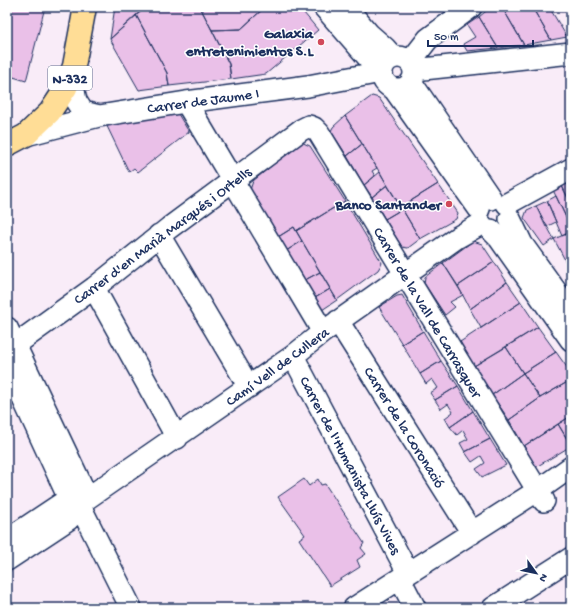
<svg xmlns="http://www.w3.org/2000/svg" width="578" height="615" font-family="'Gochi Hand',sans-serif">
<rect width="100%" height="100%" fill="#f9ecf8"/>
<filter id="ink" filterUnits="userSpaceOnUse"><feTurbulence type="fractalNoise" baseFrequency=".025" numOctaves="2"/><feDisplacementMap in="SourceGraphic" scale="8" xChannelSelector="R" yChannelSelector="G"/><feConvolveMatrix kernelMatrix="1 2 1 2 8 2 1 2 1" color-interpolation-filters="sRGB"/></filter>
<g filter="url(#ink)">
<path fill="#eac0e8" stroke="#1b2f5e" d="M7 7H45L26 81 7 75Z
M115 7H146L110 39Z
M146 7H200L229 64 231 79 169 86 167 73 136 15Z
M200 7H265L241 29 212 30Z
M265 7H299L318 30 266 74 231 79 229 64 212 30 241 29Z
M491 7H502L524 45 498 48 479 17Z
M502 7H532L551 40 524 45Z
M532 7H549L567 37 551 40Z
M136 15 167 73 169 86 139 90 110 39Z
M479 17 498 48 467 51 463 44 475 37 467 25Z
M372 96 379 98 438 184 401 207 345 116Z
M178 114 189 132 138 172 134 168 129 172 105 122Z
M345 116 362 144 347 156 331 131 333 127Z
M301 142 310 146 345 201 296 231 294 227 278 237 250 190 253 181Z
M362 144 377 168 372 171 375 176 364 185 347 156Z
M380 172 387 185 372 197 364 185Z
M571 181V204L562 186Z
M438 184 458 213 456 219 420 239 401 207Z
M387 185 402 209 385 219 372 197Z
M562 186 571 204V228L553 190Z
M556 196 571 228V232L562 236 547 201Z
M345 201 382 263 378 270 337 300 296 231Z
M547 201 556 222 546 227 536 206Z
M536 206 554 239 544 246 524 218 527 210Z
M402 209 420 239 408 248 402 247 385 219Z
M294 227 302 241 286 251 278 237Z
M571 232V259L566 262 554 239Z
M302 241 320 272 305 280 286 251Z
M473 241 482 244 494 262 458 286 443 263Z
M571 259V272L566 262Z
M494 262 507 282 470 309 458 286Z
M443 263 463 295 450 302 455 307 445 315 424 283 425 277Z
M320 272 330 289 315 298 305 280Z
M507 282 521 302 481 328 470 309Z
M330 289 337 300 322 310 315 298Z
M402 295 423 331 402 344 379 307 397 296Z
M521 302 538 327 474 366 460 342Z
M538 327 556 352 523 373 506 347Z
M423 331 441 361 420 374 402 344Z
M506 347 523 373 492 395 474 366Z
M556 352 571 373V380L540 398 523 373Z
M441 361 458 386 435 400 430 393 438 388 432 379 426 384 420 374Z
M523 373 540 398 509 420 492 395Z
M571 380V416L524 446 509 420 540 398Z
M458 386 473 411 450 427 445 418 453 412 448 404 441 409 435 400Z
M473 411 490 439 465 452 460 443 468 439 463 430 457 435 450 427Z
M571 416V445L558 424Z
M558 424 571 446 536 467 524 446Z
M490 439 506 465 482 477 476 469 485 463 481 456 472 462 465 452Z
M304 479 309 486 318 479 321 485 325 484 364 543 361 548 366 554 357 560 360 567 330 586 299 539 305 535 278 497Z"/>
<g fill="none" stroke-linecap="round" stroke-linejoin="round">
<defs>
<path id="minor" d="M324 7 372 62 382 70
M346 7 369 34 385 48 393 57
M382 73a16 16 0 1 1 32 0a16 16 0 1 1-32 0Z
M410 62 428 39 471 7
M414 70 571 53
M71 75 76 101 83 112 99 116
M411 82 491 199
M394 89 479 209
M186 102 323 332
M26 135 99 116 186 102 308 86 381 72
M507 204 571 169
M510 219 522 244 571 312
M491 230 499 238 571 340
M159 235 249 387
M94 288 177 438
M338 321 472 533
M7 328 81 484 76 495 79 504 131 608
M15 345 94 288 169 228 301 130 309 126 314 128 319 133 544 501
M293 356 408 573
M7 364 66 492 76 495
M7 540 61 504 72 507 79 504 293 356 323 332 458 237 481 224
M7 560 69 519 72 507
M400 579 415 608
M354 608 537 491 571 467
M493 608 571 558"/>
<path id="highway" d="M7 145 26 135 50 112 66 88 74 66 85 7"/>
</defs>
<use href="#minor" stroke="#1b2f5e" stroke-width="24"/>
<use href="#highway" stroke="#1b2f5e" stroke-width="25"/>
<use href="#minor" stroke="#fff" stroke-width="21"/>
<use href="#highway" stroke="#ffdd96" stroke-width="22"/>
</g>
</g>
<g fill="#d1495b" stroke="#fff" stroke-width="1.5">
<circle cx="321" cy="42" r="4"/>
<circle cx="449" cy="204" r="4"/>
</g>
<g text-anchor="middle" stroke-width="3" stroke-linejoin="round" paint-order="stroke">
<rect fill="#fff" stroke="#5f6d8e" stroke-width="1" x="48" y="66" width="44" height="24" rx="3"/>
<g font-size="14" font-weight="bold" fill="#1b2f5e">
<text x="70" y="83">N-332</text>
</g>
<g font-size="15" font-weight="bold" fill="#1b2f5e" stroke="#fff" text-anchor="end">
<text x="313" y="38">Galaxia<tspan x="313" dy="17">entretenimientos S.L</tspan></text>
<text x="441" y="209">Banco Santander</text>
</g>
<g font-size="15" fill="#1b2f5e" stroke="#fff">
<text transform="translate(203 100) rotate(-8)" y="5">Carrer de Jaume I</text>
<text transform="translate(162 235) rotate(-37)" y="5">Carrer d'en Marià Marqués i Ortells</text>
<text transform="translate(428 312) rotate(59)" y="5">Carrer de la Vall de Carrasquer</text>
<text transform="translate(277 366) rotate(-36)" y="5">Camí Vell de Cullera</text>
<text transform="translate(405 427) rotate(58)" y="5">Carrer de la Coronació</text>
<text transform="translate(351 465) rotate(62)" y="5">Carrer de l'Humanista Lluís Vives</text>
</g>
</g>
<rect width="578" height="615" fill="none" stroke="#fff" stroke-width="24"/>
<rect x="12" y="12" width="554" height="591" fill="none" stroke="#1b2f5e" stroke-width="1.5" filter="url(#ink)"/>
<g transform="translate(536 573) rotate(123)" stroke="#ffffff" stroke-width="3" paint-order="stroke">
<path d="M0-3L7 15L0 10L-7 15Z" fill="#1b2f5e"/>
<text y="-6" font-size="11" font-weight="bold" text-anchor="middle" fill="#1b2f5e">N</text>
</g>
<path d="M428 40v6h105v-6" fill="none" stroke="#1b2f5e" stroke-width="2"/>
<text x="434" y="40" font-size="12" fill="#1b2f5e" stroke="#ffffff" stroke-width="3" paint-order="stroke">50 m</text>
</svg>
